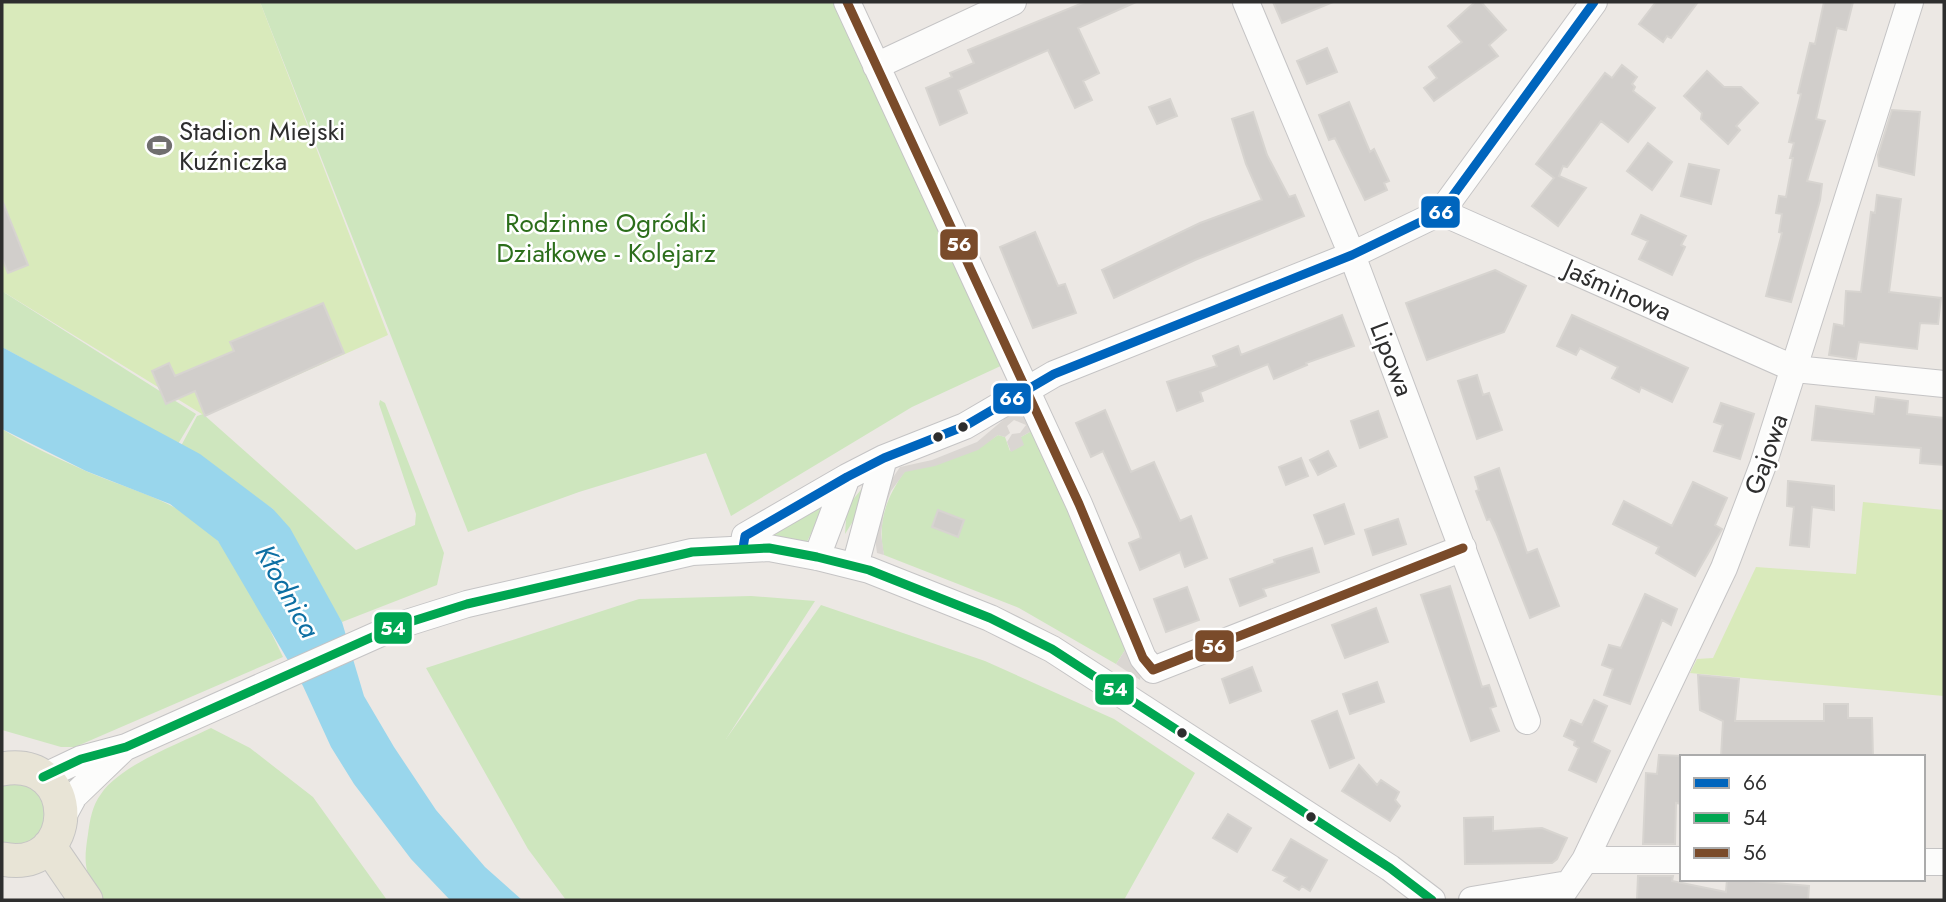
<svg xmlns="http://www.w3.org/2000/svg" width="1946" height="902" font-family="Jost,sans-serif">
<rect width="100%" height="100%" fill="#ece8e4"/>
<path fill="#cee6be" d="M260 2H853L1005 364 912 407 731 516 706 453 579 492 468 532Z
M2 285 5 293 196 414 178 444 2 347Z
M380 400 385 403 444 553 437 585 342 622 273 509 181 446 197 416 203 414 356 550 415 525 416 514 379 404Z
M2 429C28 445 59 459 88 472 132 491 185 502 218 541 243 571 266 622 283 657L75 747H61L2 730Z
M1035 429 1129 644 1116 664 1019 608 884 555C877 522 886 498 905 471 940 464 969 456 998 435L1005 437 1010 451 1021 437Z
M864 486 855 518 845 534 847 507Z
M825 503 807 542 774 540 772 535Z
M751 596 815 601 726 739 821 605 985 661 1114 719 1195 773 1124 900H566L528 849 426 668 639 599Z
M211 728 250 748 313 797 387 900H101C85 873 83 866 88 834 90 820 92 806 101 794 120 765 181 743 211 728Z
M2 783H31L47 806C40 840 37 845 2 844Z"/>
<path fill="#d9eabb" d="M2 2H260L388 335 205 416 2 291Z
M1863 502 1944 510V696L1690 673 1697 659 1713 658 1756 567 1856 574Z"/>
<path fill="#dad6d2" d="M1009 415 1026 417 1035 429 1021 437 1024 445 1011 452 1007 442 1012 434 1020 433 1026 425 1014 420 1007 426 1010 433 1005 437 998 435 978 450 935 466 905 472 891 491 884 510 881 534 884 555 877 553 875 538 884 491 900 467 932 460 977 442Z
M1129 644 1141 674 1140 680 1116 664Z"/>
<path fill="#99d6ec" d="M2 347 200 454 273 509 290 528 342 622 364 696 394 747 436 810 485 867 522 900H450L411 859 354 784 331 747 303 686 218 541 170 504 86 471 2 429Z"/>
<path fill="#d1cecb" stroke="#d7d4d0" stroke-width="2" d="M1085 2H1136L1078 28 1099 73 1083 81 1092 100 1075 108 1048 50 958 90 967 113 940 125 926 88 952 77 950 73 974 63 968 50Z
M1273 2H1333L1282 23Z
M1475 2H1481L1506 30 1489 45 1498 56 1434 101 1424 88 1437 78 1429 67 1462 42 1448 26Z
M1656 2H1698L1671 38 1667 36 1663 42 1639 24Z
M1824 2H1853L1846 30 1837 28 1816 119 1825 121 1807 181 1822 184 1820 200 1791 302 1766 296 1782 233 1779 232 1782 214 1776 213 1779 196 1786 197 1793 158H1790L1794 143 1789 142 1801 94 1798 93 1810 43 1815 44Z
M1327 48 1337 72 1307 84 1297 61Z
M1622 65 1637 77 1632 84 1635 87 1633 91 1655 108 1628 142 1601 121 1567 167 1563 166 1559 176 1586 188 1558 226 1532 206 1554 178 1536 164 1605 73 1612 78Z
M1707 71 1724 87H1741L1758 103 1736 126 1740 130 1728 144 1701 119 1702 113 1684 96Z
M1170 99 1177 116 1157 124 1149 107Z
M1349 102 1370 152 1374 149 1389 181 1384 183 1387 190 1365 200 1335 138 1329 140 1319 115Z
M1892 110 1920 112 1914 175 1879 166 1878 155Z
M1253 112 1267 155 1289 197 1295 195 1304 216 1195 260 1114 298 1102 270 1200 223 1262 200 1246 164 1232 119Z
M1648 143 1672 162 1652 190 1627 171Z
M1689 164 1719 170 1711 204 1681 196Z
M1877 195 1901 199 1889 292 1941 298 1938 324 1920 323 1917 349 1859 342 1856 359 1829 355 1834 324 1844 326 1846 291 1861 292 1871 212 1875 213Z
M2 200 28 265 8 273 2 258Z
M1641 215 1686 236 1681 245 1685 247 1672 275 1639 259 1648 241 1632 234Z
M1035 232 1058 286 1065 284 1076 313 1033 328 1000 247Z
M1495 270 1526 286 1504 332 1427 360 1406 303Z
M323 303 344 353 205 416 195 391 166 404 152 371 169 363 175 376 234 351 230 342Z
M1342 315 1354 346 1306 363 1307 365 1274 379 1268 364 1200 392 1203 401 1177 411 1167 382 1217 366 1213 356 1238 346 1241 355Z
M1572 315 1688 368 1672 402 1641 387 1639 392 1612 378 1618 367 1580 348 1576 355 1557 346Z
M1477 375 1483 395 1489 393 1502 430 1477 439 1458 381Z
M1876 397 1908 401 1907 414 1944 418V465L1920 463 1921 448 1812 440 1816 406 1874 414Z
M1721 403 1754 414 1740 459 1714 451 1723 425 1714 422Z
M1105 410 1131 472 1154 462 1180 521 1191 516 1207 558 1185 567 1180 552 1140 570 1129 543 1141 538 1139 531 1103 451 1091 457 1076 423Z
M1378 411 1387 437 1360 448 1351 421Z
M1328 451 1336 466 1318 475 1310 460Z
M1301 458 1308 476 1286 485 1279 467Z
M1499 468 1527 553 1537 549 1559 606 1530 618 1496 532 1490 519 1487 520 1476 491 1479 490 1475 477Z
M1788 481 1834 486V510L1812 507 1809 547 1790 545 1794 507 1787 506Z
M1693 482 1727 498 1715 525 1722 529 1695 576 1656 553 1659 547 1613 524 1624 501 1672 526Z
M1344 504 1354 534 1325 544 1314 515Z
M938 510 964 520 958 537 932 527Z
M1398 519 1406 544 1373 555 1365 530Z
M1312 548 1319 572 1263 589 1266 596 1240 606 1230 579 1275 563 1274 560Z
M1450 586 1482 687 1489 685 1496 706 1490 708 1499 731 1471 741 1421 595Z
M1187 587 1199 620 1166 632 1154 599Z
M1645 594 1677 609 1671 625 1662 620 1630 704 1604 695 1613 669 1602 665 1609 645 1621 648Z
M1376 608 1388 642 1345 658 1332 625Z
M1252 667 1261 691 1230 703 1222 679Z
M1698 675 1739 679 1735 721H1824V704H1848V718H1872L1873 757H1721L1723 721 1700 710Z
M1377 682 1384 702 1350 714 1343 694Z
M1594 700 1607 706 1592 742 1610 751 1596 782 1569 770 1579 748 1574 745 1575 741 1564 736 1571 720 1582 725Z
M1337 711 1354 758 1330 768 1312 721Z
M1659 755 1682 756V804L1676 803 1675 844H1643L1646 773 1657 774Z
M1359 765 1377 785 1381 780 1399 792 1395 800 1400 806 1390 821 1342 791Z
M1228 814 1251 828 1237 852 1213 838Z
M1493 817V831L1542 828 1567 838 1557 859 1552 863 1465 864 1464 818Z
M1291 839 1327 860 1310 891 1302 886 1299 890 1284 881 1287 877 1273 870Z
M1638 876H1673L1672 881 1726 892 1727 879 1809 886 1808 900H1637Z"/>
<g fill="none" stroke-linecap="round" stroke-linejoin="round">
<defs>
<path id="minor" d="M847 2 1079 504 1143 658 1153 670 1463 548
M1246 2 1352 255 1527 721
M876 66 1013 2
M1441 212 1795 369 1944 384
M743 548 745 536 847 477 884 458 965 426 1054 374 1352 255 1441 212 1594 2
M817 557 847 477
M855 566 884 458
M43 777 81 759 126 747 397 626 467 604 692 552 769 548 817 557 869 570 990 618 1052 649 1390 868 1432 900
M62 818 74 796 124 748
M1585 860H1682
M1923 862H1944
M1472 900 1568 884
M1558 900 1585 860 1724 568 1763 465 1910 2"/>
<path id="major" d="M2 769C82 755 79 875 2 859
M49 846 86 900"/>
</defs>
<use href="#minor" stroke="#c5c4c5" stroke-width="28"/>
<use href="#major" stroke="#c6c5c4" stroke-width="35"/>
<use href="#minor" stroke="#fcfcfb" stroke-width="26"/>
<use href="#major" stroke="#e8e4d6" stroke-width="33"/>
<defs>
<path id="bus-1" d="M743 548 745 536 847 477 884 458 965 426 1054 374 1352 255 1441 212 1594 2"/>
<path id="bus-2" d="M43 777 81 759 126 747 397 626 467 604 692 552 769 548 817 557 869 570 990 618 1052 649 1390 868 1432 900"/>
<path id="bus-3" d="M847 2 1079 504 1143 658 1153 670 1463 548"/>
</defs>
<use href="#bus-1" stroke="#fff" stroke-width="14"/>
<use href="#bus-2" stroke="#fff" stroke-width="14"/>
<use href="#bus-3" stroke="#fff" stroke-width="14"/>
<use href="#bus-1" stroke="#0065bd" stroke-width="9"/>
<use href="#bus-2" stroke="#00a651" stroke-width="9"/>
<use href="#bus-3" stroke="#7a4b2a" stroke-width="9"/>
</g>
<defs>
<symbol id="stadium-bare" viewBox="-9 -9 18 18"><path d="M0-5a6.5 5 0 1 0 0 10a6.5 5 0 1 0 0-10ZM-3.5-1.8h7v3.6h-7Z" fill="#706f6e" stroke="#fff" stroke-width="2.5" paint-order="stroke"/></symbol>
</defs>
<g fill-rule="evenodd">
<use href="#stadium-bare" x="142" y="128" width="35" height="35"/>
</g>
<g fill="#2e2e2e" stroke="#fff" stroke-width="2.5">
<circle cx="963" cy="427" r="6"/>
<circle cx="938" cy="437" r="6"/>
<circle cx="1182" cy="733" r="6"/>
<circle cx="1311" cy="817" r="6"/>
</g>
<g text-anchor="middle" stroke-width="5" stroke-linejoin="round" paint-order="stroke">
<g font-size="26" fill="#2e2e2e" stroke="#fff" text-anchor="start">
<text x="179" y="140">Stadion Miejski<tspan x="179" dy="30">Kuźniczka</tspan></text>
</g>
<g font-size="26" fill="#2c6e1b" stroke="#fff">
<text x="606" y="232">Rodzinne Ogródki<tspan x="606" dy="30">Działkowe - Kolejarz</tspan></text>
</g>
<g font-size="26" fill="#2e2e2e" stroke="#fff">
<text transform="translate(1618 290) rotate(24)" y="9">Jaśminowa</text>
<text transform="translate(1392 359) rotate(69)" y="9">Lipowa</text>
<text transform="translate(1766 454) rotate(-71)" y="9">Gajowa</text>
</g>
<g font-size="28" font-style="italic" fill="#0d6fa3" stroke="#fff">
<text transform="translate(288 591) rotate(61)" y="10">Kłodnica</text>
</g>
</g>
<g stroke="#fff" stroke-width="2.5">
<rect x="1420" y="195" width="41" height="34" rx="7" fill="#0065bd"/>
<rect x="939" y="228" width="40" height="33" rx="7" fill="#7a4b2a"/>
<rect x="992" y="382" width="40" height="33" rx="7" fill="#0065bd"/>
<rect x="373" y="611" width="40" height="34" rx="7" fill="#00a651"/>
<rect x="1194" y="629" width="41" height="34" rx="7" fill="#7a4b2a"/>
<rect x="1094" y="673" width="41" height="33" rx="7" fill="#00a651"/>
</g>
<g font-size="19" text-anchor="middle" font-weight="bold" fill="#fff">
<text x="1441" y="219">66</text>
<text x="959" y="251">56</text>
<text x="1012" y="405">66</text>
<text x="393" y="635">54</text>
<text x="1214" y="653">56</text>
<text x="1115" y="696">54</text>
</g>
<rect width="1946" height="902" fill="none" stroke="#2e2e2e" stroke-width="7"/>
<rect x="1680" y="755" width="245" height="126" fill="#ffffff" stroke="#ababab" stroke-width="2"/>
<rect x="1694" y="778" width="35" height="10" fill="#0065bd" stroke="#ababab" stroke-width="2"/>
<text x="1743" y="790" font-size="21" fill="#2e2e2e">66</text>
<rect x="1694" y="813" width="35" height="10" fill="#00a651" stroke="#ababab" stroke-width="2"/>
<text x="1743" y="825" font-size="21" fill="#2e2e2e">54</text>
<rect x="1694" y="848" width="35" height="10" fill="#7a4b2a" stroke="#ababab" stroke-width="2"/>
<text x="1743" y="860" font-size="21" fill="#2e2e2e">56</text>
</svg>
